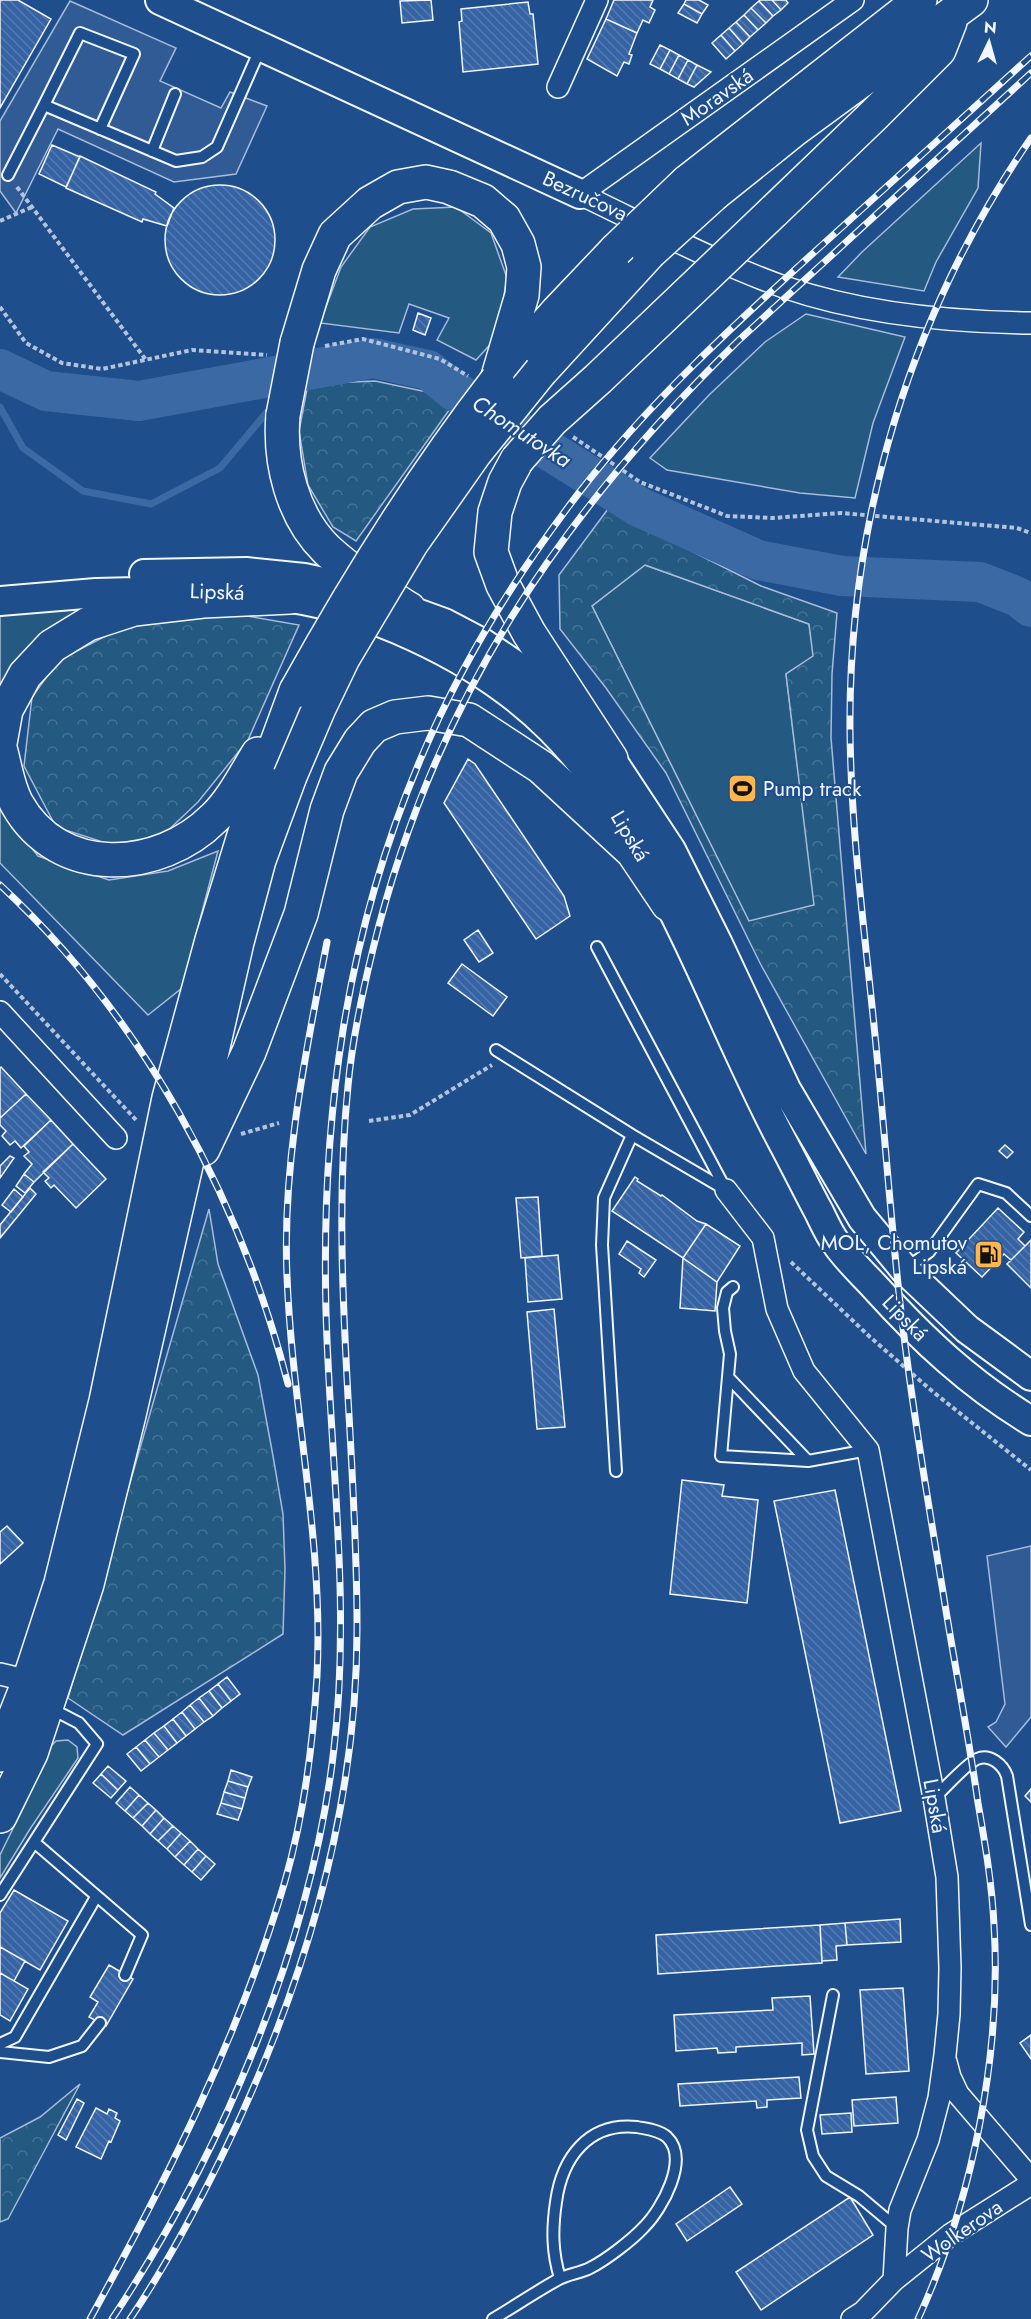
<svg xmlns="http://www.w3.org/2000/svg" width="1031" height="2319" font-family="Jost,sans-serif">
<defs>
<pattern id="forest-crowns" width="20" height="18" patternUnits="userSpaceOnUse" patternTransform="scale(1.5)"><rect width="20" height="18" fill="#245a82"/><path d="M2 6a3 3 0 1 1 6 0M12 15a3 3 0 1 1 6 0" fill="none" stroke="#447295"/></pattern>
<pattern id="building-back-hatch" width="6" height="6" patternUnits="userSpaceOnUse" patternTransform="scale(1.5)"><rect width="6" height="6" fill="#3563a3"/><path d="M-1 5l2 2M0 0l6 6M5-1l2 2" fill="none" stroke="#537ab1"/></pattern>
</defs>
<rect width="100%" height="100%" fill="#1f4e8c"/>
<path fill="#245a82" stroke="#a8bbd7" stroke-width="1.5" d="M981 143 978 188 936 262 924 291 838 277 862 252Z
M456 207 491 233 507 278 497 337 476 360 437 340 449 318 409 304 399 333 320 323 341 267 370 227 413 209Z
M806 314 905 337 873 423 855 498 800 493 667 470 650 458 709 395 765 342Z
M645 565 809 624 814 656 786 674 815 905 749 922 592 606Z
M84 609 0 695V614Z
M0 807 38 856 109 880 168 871 218 851 182 988 148 1015 0 863Z
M68 1740 77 1747 78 1758 30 1829 0 1878V1855L24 1806 47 1750 56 1741Z"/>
<path fill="url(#forest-crowns)" stroke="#a8bbd7" stroke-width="1.5" fill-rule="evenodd" d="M375 381 427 392 452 406 356 541 333 527 308 485 299 431 308 384Z
M608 509 761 586 837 613 832 674 831 738 866 1154 761 965 666 773 606 688 560 629 559 575ZM645 565 809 624 813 656 786 674 814 905 749 921 592 606Z
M236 614 299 625 248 740 198 802 160 838 109 844 56 827 24 766 32 697 59 660 135 621Z
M209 1209 218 1264 258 1375 273 1456 283 1514 285 1569 283 1634 123 1735 68 1698Z
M80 2084 8 2219 0 2222V2138L40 2117Z"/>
<path fill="#305b95" stroke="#a8bbd7" stroke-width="1.5" d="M70 1 176 48 160 81 221 108 230 92 267 106 236 174 174 182 58 129 16 213 0 191V121Z
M1031 1546V1717L1006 1747 988 1727 996 1722 1005 1704 987 1556Z"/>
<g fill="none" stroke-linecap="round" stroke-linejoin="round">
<path stroke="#3b69a3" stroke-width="7" d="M0 407 23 448 83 491 151 504 220 468 272 406"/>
<path stroke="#3b69a3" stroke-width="40" d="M0 369 46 391 139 401 373 358 428 370 453 390 639 507 758 560 842 576 980 582 1018 597 1031 607"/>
</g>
<path fill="url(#building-back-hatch)" stroke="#f2f6ff" stroke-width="1.5" d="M0 0H18L51 19 0 108Z
M431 0 433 20 402 23 400 1Z
M614 0H653L650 7 655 10 649 23 643 20 637 33 606 19Z
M686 0H699L708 5 702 14 684 4Z
M760 0H772L781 10 773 16 759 1Z
M772 0H786L788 3 781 10Z
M759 1 773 16 766 23 751 8Z
M528 2 530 14H533L538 64 463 72 459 22 462 21 461 9Z
M684 4 702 14 697 23 678 13Z
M751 8 766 23 758 30 744 15Z
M744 15 758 30 750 37 736 22Z
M606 19 637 33 629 54 632 55 629 64 624 62 617 76 587 59Z
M736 22 750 37 743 44 729 28Z
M729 28 743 44 735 51 721 35Z
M721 35 735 51 726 59 712 43Z
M660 45 670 50 660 69 650 64Z
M670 50 679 55 669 74 660 69Z
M679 55 688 60 678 79 669 74Z
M688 60 697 65 687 84 678 79Z
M697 65 711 72 694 87 687 84Z
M52 145 80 157 66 187 39 174Z
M80 156 156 192 155 194 174 208 167 226 143 219 142 222 66 188Z
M165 240a55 55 0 1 1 110 0a55 55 0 1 1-110 0Z
M418 313 431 318 425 335 413 330Z
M468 759 475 764 564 896 570 916 536 939 444 803Z
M478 930 493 953 479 962 464 940Z
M462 964 507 997 493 1016 448 983Z
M1 1067 26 1094 0 1118V1068Z
M26 1094 51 1120 21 1148 15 1141 10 1145 2 1136 6 1131 0 1125V1118Z
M51 1120 73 1144 34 1182 24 1174 32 1164 24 1156 29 1152 24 1146Z
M73 1144 106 1179 76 1208 54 1185 51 1188 45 1181 49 1178 43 1172Z
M1005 1145 1013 1152 1007 1158 999 1151Z
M10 1156 14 1158 0 1178V1166Z
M24 1174 34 1182 25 1193 16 1186Z
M635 1177 638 1179 637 1181 661 1196 662 1195 697 1221 706 1224 683 1258 612 1211Z
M30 1188 36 1194 0 1238V1225Z
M14 1189 23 1197 11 1212 2 1205Z
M538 1197 542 1256 521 1258 516 1198Z
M998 1208 1024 1232 1018 1239 1025 1246 1011 1260 1004 1254 982 1277 956 1253Z
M706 1224 740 1246 717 1282 683 1258Z
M1031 1240V1288L1007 1264Z
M627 1241 656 1260 644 1277 639 1273 641 1269 619 1254Z
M558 1255 562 1299 528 1302 525 1258Z
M683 1258 717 1282 715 1311 680 1308Z
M554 1309 565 1427 537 1429 527 1312Z
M682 1480 724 1485 722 1496 758 1500 747 1603 670 1594Z
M835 1490 901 1811 840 1823 774 1501Z
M7 1526 23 1543 0 1564V1532Z
M227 1677 240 1694 231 1701 218 1684Z
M218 1684 231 1701 222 1708 209 1691Z
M209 1691 222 1708 213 1716 199 1698Z
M199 1698 213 1716 204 1722 190 1705Z
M190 1705 204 1722 195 1729 182 1712Z
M182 1712 195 1729 186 1736 173 1719Z
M173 1719 186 1736 177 1743 164 1726Z
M164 1726 177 1743 168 1750 154 1733Z
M154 1733 168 1750 159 1757 145 1740Z
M145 1740 159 1757 150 1764 136 1747Z
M136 1747 150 1764 141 1771 127 1754Z
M108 1766 126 1781 118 1790 101 1774Z
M231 1770 252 1777 248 1787 228 1781Z
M101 1774 118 1790 111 1798 93 1783Z
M228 1781 248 1787 245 1798 224 1792Z
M130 1787 139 1795 125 1811 116 1803Z
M1031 1789V1802L1025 1796Z
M224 1792 245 1798 242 1809 221 1803Z
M139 1795 148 1803 133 1818 125 1811Z
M148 1803 156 1810 142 1826 133 1818Z
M221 1803 242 1809 238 1820 217 1814Z
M156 1810 164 1818 150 1834 142 1826Z
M164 1818 173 1826 158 1841 150 1834Z
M173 1826 181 1833 167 1849 158 1841Z
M181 1833 190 1841 175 1857 167 1849Z
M190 1841 198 1849 184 1865 175 1857Z
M198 1849 206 1856 192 1872 184 1865Z
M206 1856 215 1864 201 1880 192 1872Z
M14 1890 68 1921 40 1970 0 1947V1913Z
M900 1919 901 1942 847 1945 845 1923Z
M845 1923 847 1945 836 1946 837 1960 822 1961 820 1925Z
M820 1925 822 1963 658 1974 656 1935Z
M0 1947 25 1961 14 1981 0 1973Z
M109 1965 133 1979 106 2026 89 2017 98 2002 90 1997Z
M0 1973 28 1989 10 2021 0 2015Z
M903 1988 909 2071 866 2074 860 1990Z
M810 1996 814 2054 802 2055V2043L736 2047V2052L718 2053 717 2048 676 2051 674 2015 773 2010 772 1998Z
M1031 2035V2059L1020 2043Z
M799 2077 801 2098 767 2100V2107L757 2108 756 2101 680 2106 678 2084Z
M896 2097 898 2123 854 2126 852 2100Z
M77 2099 84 2103 66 2140 58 2135Z
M96 2108 107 2114 109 2109 117 2113 115 2118 120 2121 111 2142 109 2141 101 2159 76 2147Z
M851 2113 852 2132 822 2134 820 2115Z
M730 2187 742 2204 687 2241 676 2224Z
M850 2197 873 2235 761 2310 736 2272Z"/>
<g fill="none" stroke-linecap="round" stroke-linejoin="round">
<defs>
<path id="lane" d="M44 105 80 33 134 54 100 129
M152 151 175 94
M8 175 44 105 176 161 202 157 217 147 261 47
M597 947 726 1190
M496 1050 632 1135 726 1190
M905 1269 929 1252 978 1184 1006 1193 1031 1216
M733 1287 727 1292 723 1308 725 1331 730 1354 721 1456 808 1461 868 1450
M728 1377 808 1461
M616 1471 602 1245 604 1198 632 1135
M934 1798C944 1789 966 1764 977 1759 990 1753 1003 1765 1007 1776L1031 1925
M34 1842 142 1935 125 1975
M0 1895 97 1744 79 1723 50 1708
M833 1995 807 2130 813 2156 826 2176 859 2196 897 2228
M0 2044 15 2037 96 1897
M0 2052 49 2057 82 2046 100 2023
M493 2319C515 2306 537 2291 559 2279 569 2274 580 2273 590 2268 606 2260 632 2240 644 2227 662 2209 690 2159 667 2137 659 2130 647 2129 637 2127 588 2122 562 2158 556 2202 552 2229 552 2252 560 2278"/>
<path id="street" d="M853 0 580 194C647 226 714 262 784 287 862 314 949 322 1031 323
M558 87 597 0
M0 1012 116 1138
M726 1190 763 1238 777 1309 804 1371 868 1450 934 1798 947 1877 950 1968 949 2014 945 2055 939 2098 928 2140 900 2210 897 2228 894 2280
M0 1674 29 1681
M946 2062 950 2077 958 2094 1031 2179
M852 2319 863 2312 894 2280 950 2235 1031 2184"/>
<path id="secondary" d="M160 0 580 194
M144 574 246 572 304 578 345 587 444 623 484 644 524 671 566 708 611 759 671 850 718 944 786 1089 862 1218 905 1270 967 1329 1031 1376
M269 595C320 600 368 615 415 637 465 660 512 690 551 729 658 837 711 1006 781 1139 794 1163 806 1188 819 1212 824 1222 829 1234 836 1243 847 1259 862 1273 875 1287 923 1340 970 1384 1031 1421
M0 601 96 593 175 591"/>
<path id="highway" d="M687 182 920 0
M714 194 795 129 971 0
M773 212 874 115 939 50 950 22
M297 343 319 270 335 235 370 203 398 187 426 182 449 187 483 201 504 219 518 244 524 267 522 295 497 380
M541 371 649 253
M504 372 558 311 616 250
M283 415C279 462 292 516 327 550 352 573 381 591 409 609
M517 460 505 482 495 512 491 552 503 585 529 633 611 759
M0 743 6 710 25 675 52 646 88 624 134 609 203 601 290 597
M0 748C5 766 8 788 17 804 59 879 159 873 214 818 232 801 245 775 258 754
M203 1149 249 1052 301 914 327 810 341 772 360 741 374 726 395 717 428 713 469 720 541 767 633 852 668 904
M0 1755 29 1681 61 1583 106 1401 169 1098 212 940 250 816 296 691
M0 1816 31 1753 87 1584 129 1415 237 942 259 860 290 776"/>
</defs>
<use href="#lane" stroke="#f2f6ff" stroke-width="14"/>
<use href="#street" stroke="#f2f6ff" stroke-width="24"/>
<use href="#secondary" stroke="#f2f6ff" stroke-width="32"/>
<use href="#highway" stroke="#f2f6ff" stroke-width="36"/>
<path stroke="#b3c4dc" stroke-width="4" stroke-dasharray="4.5 3" stroke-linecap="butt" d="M17 187 146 360
M0 221 32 207
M0 307 26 343 62 363 102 369 192 350 267 355
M325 346 363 339 440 359 468 376
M573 437 640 482 727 516 773 518 841 513 1017 528 1031 533
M0 974 136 1120
M369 1121 410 1115 492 1065
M241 1134 279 1123
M791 1262 870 1337 932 1391 1031 1470"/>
<use href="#lane" stroke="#1f4e8c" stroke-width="10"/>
<use href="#street" stroke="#1f4e8c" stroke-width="21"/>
<use href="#secondary" stroke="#1f4e8c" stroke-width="28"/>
<use href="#highway" stroke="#1f4e8c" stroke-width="33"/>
<defs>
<path id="rail" d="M0 885C142 1016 240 1197 288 1384
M90 2319C167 2179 240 2035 285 1881 304 1815 313 1744 317 1676 324 1541 292 1409 287 1276 282 1163 306 1052 327 942
M112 2319C220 2157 312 1943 334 1748 351 1603 330 1457 326 1312 321 1119 345 936 421 758 461 663 516 575 578 494 649 402 736 323 821 246 891 183 961 119 1031 56
M130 2319C164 2269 193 2215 220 2160 302 1993 358 1812 357 1624 357 1444 330 1266 348 1086 352 1041 362 994 373 949 433 703 559 515 739 340L1031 73
M918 2319C972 2202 1002 2054 994 1925 992 1884 985 1843 978 1803 968 1732 954 1662 943 1592 927 1496 911 1399 900 1303 891 1221 885 1138 877 1056 867 948 851 839 850 731 848 519 911 312 1031 138"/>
</defs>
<use href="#rail" stroke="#f2f6ff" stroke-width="7"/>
<use href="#rail" stroke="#1f4e8c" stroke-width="4.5" stroke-dasharray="14" stroke-linecap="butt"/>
<defs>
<path id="highway-bridge" d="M616 250 687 182
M649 253 714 194
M283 415 297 343
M517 460 552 420 598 379 773 212
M296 691C356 583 421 478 497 380
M290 776 319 708 343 658 411 544 475 453 541 371"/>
</defs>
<use href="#highway-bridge" stroke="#f2f6ff" stroke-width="36" stroke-linecap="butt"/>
<use href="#highway-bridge" stroke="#1f4e8c" stroke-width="33"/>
</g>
<defs>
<symbol id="stadium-square" viewBox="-11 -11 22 22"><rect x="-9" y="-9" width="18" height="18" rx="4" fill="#ffb74d" stroke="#1f4e8c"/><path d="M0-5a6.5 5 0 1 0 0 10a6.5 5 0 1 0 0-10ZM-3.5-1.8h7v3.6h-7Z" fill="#111"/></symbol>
<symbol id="fuel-square" viewBox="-11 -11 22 22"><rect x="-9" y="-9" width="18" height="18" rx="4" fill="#ffb74d" stroke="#1f4e8c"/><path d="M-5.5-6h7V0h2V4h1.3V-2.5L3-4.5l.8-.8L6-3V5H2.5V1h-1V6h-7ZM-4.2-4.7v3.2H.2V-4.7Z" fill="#111"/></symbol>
</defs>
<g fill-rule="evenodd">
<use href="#stadium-square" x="726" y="772" width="33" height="33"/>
<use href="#fuel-square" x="972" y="1238" width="33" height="33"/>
</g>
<g text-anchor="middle" stroke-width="4.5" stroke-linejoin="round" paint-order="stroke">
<g font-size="21" fill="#f2f6ff" stroke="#1f4e8c">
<text transform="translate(717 97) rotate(-35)" y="7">Moravská</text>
<text transform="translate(585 196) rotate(25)" y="7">Bezručova</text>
<text transform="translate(217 592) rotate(2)" y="7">Lipská</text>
<text transform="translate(630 836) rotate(59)" y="7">Lipská</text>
<text transform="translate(905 1318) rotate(46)" y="7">Lipská</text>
<text transform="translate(935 1806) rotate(80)" y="7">Lipská</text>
<text transform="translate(962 2231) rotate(-35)" y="7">Wolkerova</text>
</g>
<g font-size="21" fill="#f2f6ff" stroke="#1f4e8c" text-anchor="start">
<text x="763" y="796">Pump track</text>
<text x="967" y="1250" text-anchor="end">MOL, Chomutov<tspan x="967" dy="24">Lipská</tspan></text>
</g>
<g font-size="22" font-style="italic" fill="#f2f6ff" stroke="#1f4e8c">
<text transform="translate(522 431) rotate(33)" y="8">Chomutovka</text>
</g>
</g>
<g transform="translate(989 42) rotate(5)" stroke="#1f4e8c" stroke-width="4.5" paint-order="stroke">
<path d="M0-4.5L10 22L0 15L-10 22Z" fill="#f2f6ff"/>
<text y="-9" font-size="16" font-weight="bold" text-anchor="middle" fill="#f2f6ff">N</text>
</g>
</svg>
